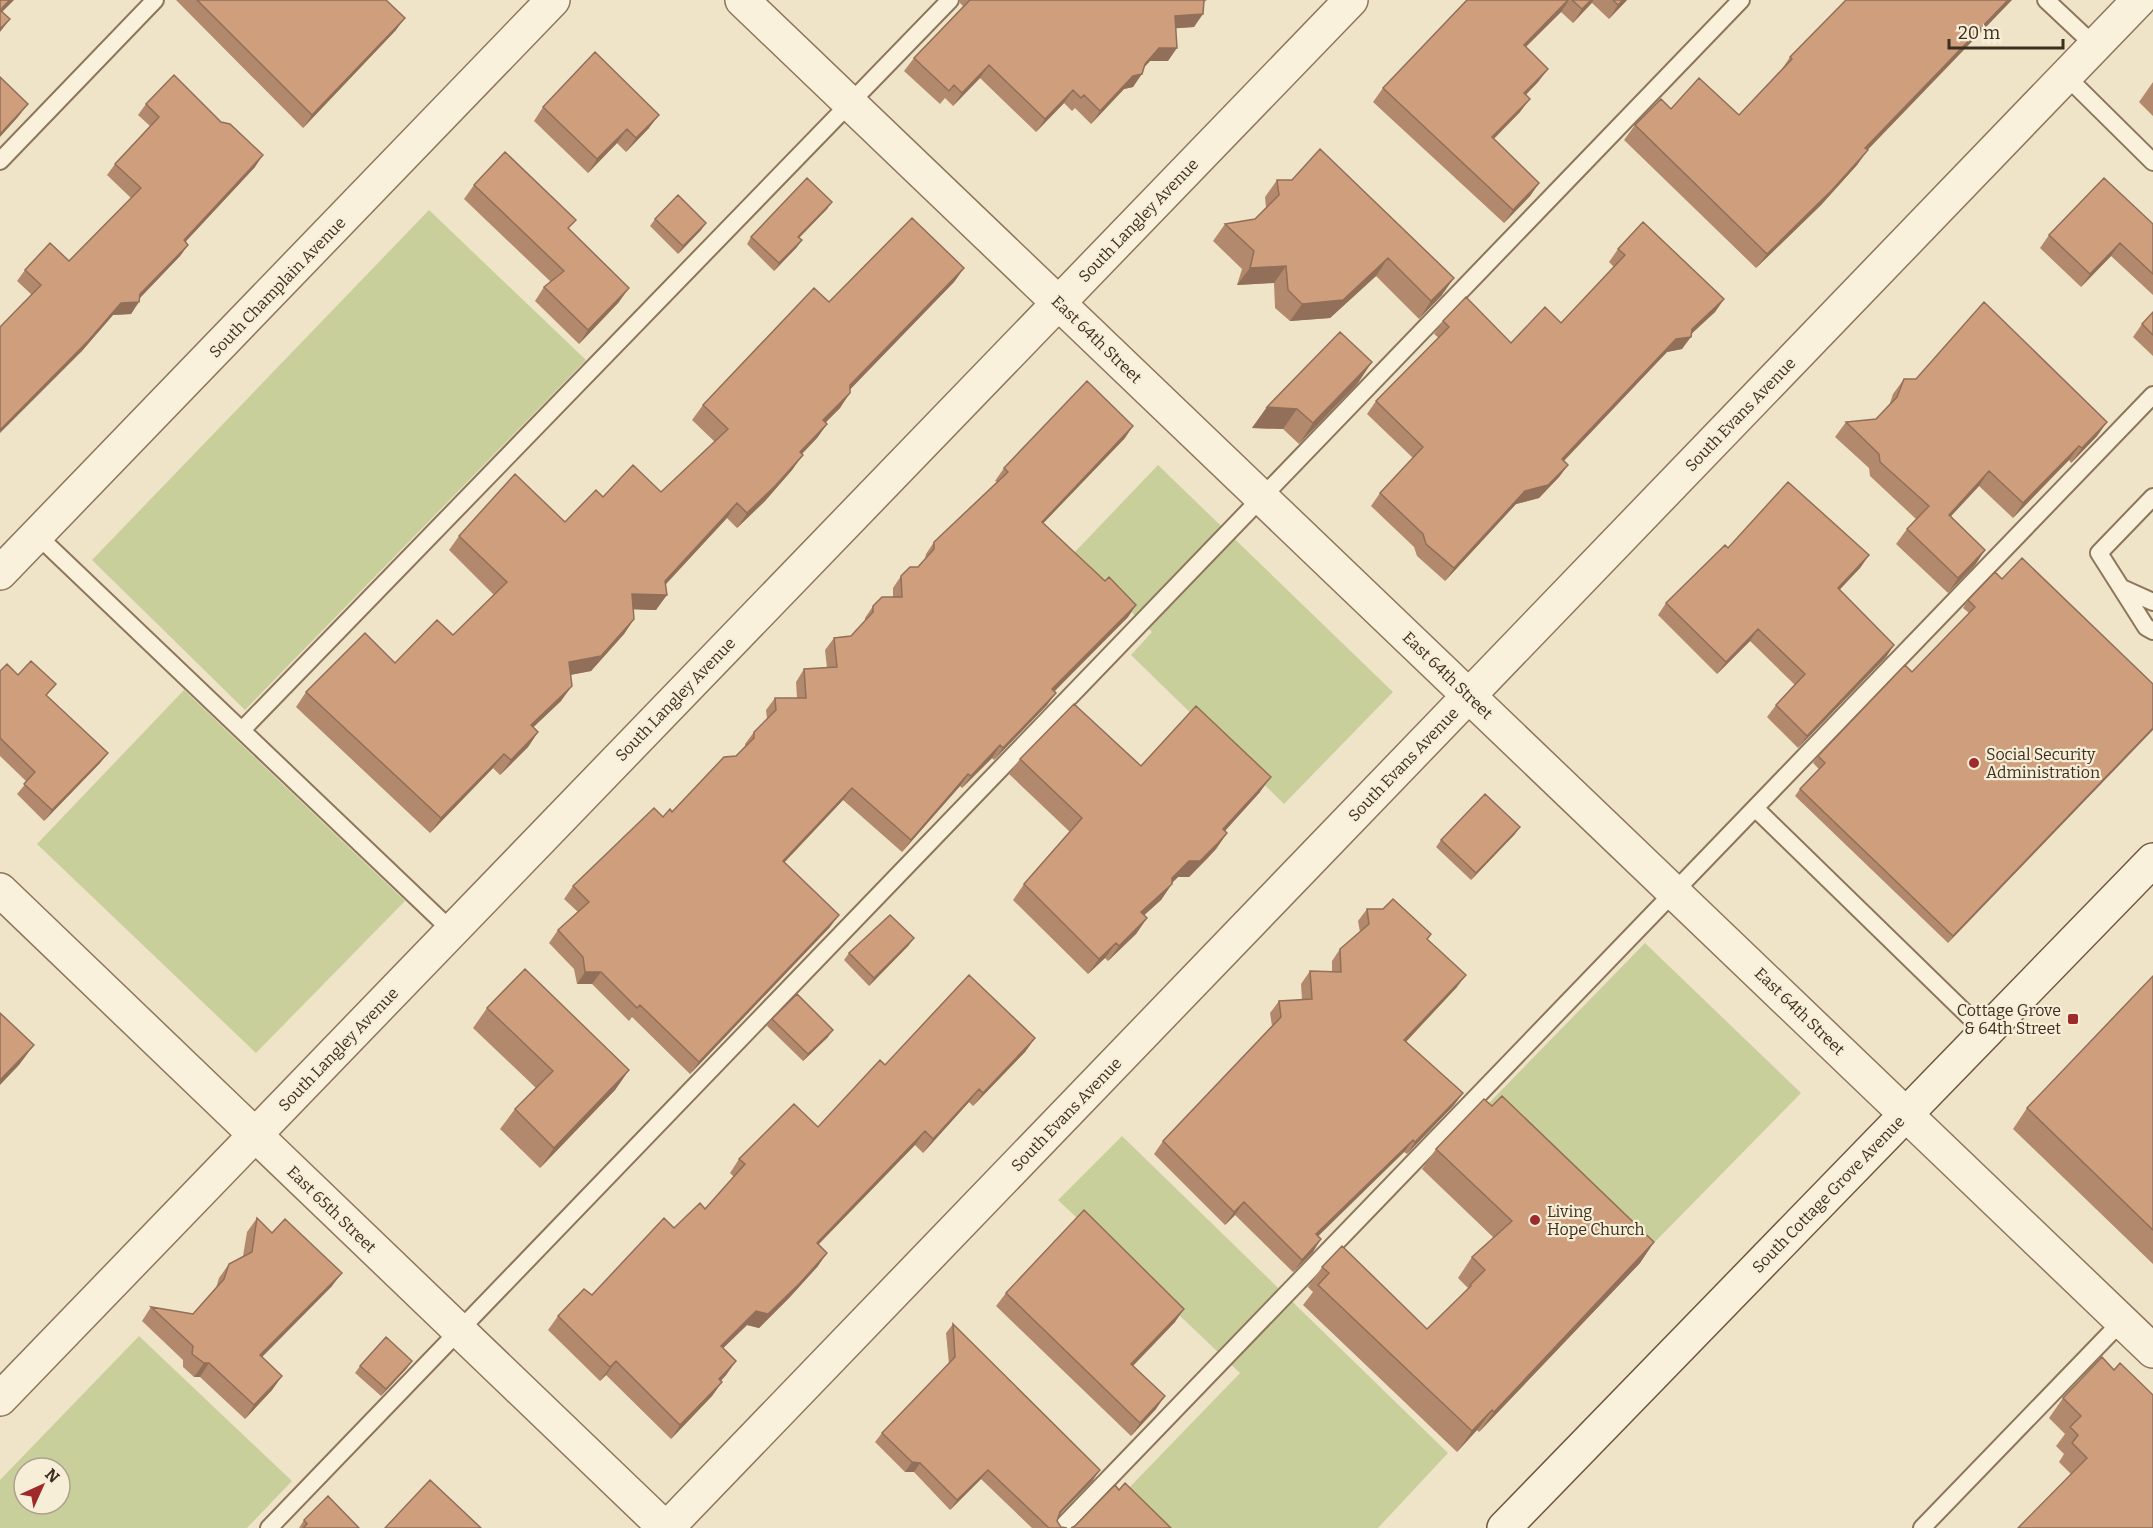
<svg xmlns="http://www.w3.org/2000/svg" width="2153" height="1528" font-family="Bitter,serif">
<rect width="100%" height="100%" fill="#f0e4c8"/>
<path fill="#c9cf9b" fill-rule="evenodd" d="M429 210 586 360 245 710 92 560Z
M1158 465 1393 692 1284 804 1131 655 1152 632 1072 555Z
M184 690 405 901 256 1053 37 844Z
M1645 943 1801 1093 1645 1252 1488 1104Z
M1122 1136 1448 1453 1378 1528H1162L1125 1492 1240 1373 1058 1200Z
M139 1336 292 1481 247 1528H0V1480ZM24 1468H60V1504H24Z"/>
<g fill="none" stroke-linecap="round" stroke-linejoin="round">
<defs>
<path id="service" d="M2046 0 2095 46
M2066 76 2153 162
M0 161 155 0
M2153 497 2099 553 2146 627 2153 631
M37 535 452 931
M2122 588 2153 602
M242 730 950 0
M1755 808 1985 1032
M269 1528 1741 0
M1061 1528 2153 395
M1922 1528 2122 1321"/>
<path id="minor" d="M742 0 2153 1351
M0 573 553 0
M0 890 665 1528
M0 1399 1351 0
M667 1528 2139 0"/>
<path id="secondary" d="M1504 1528 2153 860"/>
</defs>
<use href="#service" stroke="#8d765c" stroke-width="20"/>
<use href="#minor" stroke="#8d765c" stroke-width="36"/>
<use href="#secondary" stroke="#6f573f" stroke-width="36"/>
<use href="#service" stroke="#faf1dc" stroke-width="16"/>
<use href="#minor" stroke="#faf1dc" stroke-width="33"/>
<use href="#secondary" stroke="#faf1dc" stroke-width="33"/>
</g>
<path fill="#b2896c" d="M176 0H386L396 30 303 128Z
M959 0H1207L1203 3 1194 27 1176 28 1168 61H1150L1144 67 1133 87 1124 89 1091 124 1075 108 1072 111 1064 103 1036 132 980 78 953 106 945 98 940 104 904 71 914 58 963 6 960 3Z
M1467 0H1627L1609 19 1592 3 1573 23 1561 12 1526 47 1548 69 1538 82 1526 95 1520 112 1494 139 1539 183 1530 196 1504 223 1373 102 1383 88Z
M1790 57 1867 150 1857 165 1821 205 1756 268 1624 140 1635 125 1671 109 1739 115 1780 72Z
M2153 82V116L2139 102Z
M146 104 255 167 185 242 188 245 180 256 140 298 131 314 113 315 81 352 32 295 17 281 25 270 69 261 131 198 107 175 115 164 150 126 138 115Z
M543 107 649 128 626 152 617 143 588 173 534 121Z
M1277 180 1442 295 1419 319 1376 276 1330 318 1290 321 1275 308 1274 283 1237 285 1242 269 1213 241 1225 224 1255 219 1266 208 1265 197Z
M474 185 569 230 619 302 579 344 535 301 544 287 551 282 464 199Z
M832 202 827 209 799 238 797 247 774 271 747 244 751 237Z
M655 219 706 223 701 230 678 254 650 226Z
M2153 224V295L2111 256 2081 287 2040 248 2049 235Z
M1618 249 1724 299 1715 312 1691 334 1682 349 1667 352 1564 461 1568 465 1559 477 1539 498 1516 504 1445 581 1417 556 1414 547 1371 506 1380 493 1413 458 1367 414 1376 401 1439 338 1434 334 1443 321 1511 343 1561 323 1614 267 1609 262Z
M964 268 954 282 850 389 840 408 826 422 827 424 817 438 802 454 792 470 765 501 737 528 727 518 665 584 656 610 633 609 634 619 624 634 591 671 570 675 561 701 533 727 538 732 528 747 500 775 493 768 430 833 296 707 306 692 395 663 453 635 494 595 449 550 459 536 565 522 603 497 661 492 715 442 692 420 703 405 829 302Z
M2153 312V356L2133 337 2142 324Z
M1904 379 2107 422 2097 436 2071 463 2069 460 2013 518 1979 486 1951 516 1985 550 1975 565 1948 593 1896 544 1907 529 1916 519 1870 476 1869 468 1835 437 1846 422 1876 419 1889 406 1893 394Z
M1358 383 1299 444 1283 429 1252 428 1267 407Z
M1125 438 1043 523 1105 581 1136 605 1128 617 1054 691 1056 693 1047 705 994 760 992 758 962 788 960 786 902 852 843 800 784 863 830 927 690 1074 632 1017 629 1021 592 984H577L574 969 549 943 558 930 578 912 564 899 573 886 663 817 672 812 736 756 745 746V744L754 732 767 719 766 710 775 698H797L796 682 804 669 827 668 825 650 834 638 851 636 865 621V618L873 606 893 597V588L901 576 918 567 925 559 926 554 934 542 997 482 995 481 1004 468Z
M1728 548 1869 555 1860 568 1839 590 1894 645 1886 657 1798 748 1767 717 1776 705 1795 685 1750 641 1717 674 1658 615 1666 603Z
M2002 579 2153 684 1948 943 1795 796 1800 789 1819 769 1813 763 1818 756 1912 672 1969 613 1963 608 1968 600Z
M0 671 18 675 47 696 108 753 100 763 44 821 17 794 27 782 0 756Z
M1020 759 1141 766 1260 792 1225 831 1227 833 1216 849 1207 859 1189 877H1178L1172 883 1161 900 1144 915 1147 918 1136 934 1108 961 1105 958 1088 974 1013 900 1024 884 1070 832 1009 774Z
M1515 834 1471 880 1436 847 1441 840Z
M1367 909 1427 939 1457 987 1406 1042 1463 1093 1454 1105 1407 1154 1404 1152 1318 1236 1313 1252 1293 1272 1235 1215 1225 1225 1154 1154 1163 1141 1272 1026 1270 1013 1279 1001 1302 1000 1301 984 1310 971 1332 972V961L1340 949 1360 932 1358 921Z
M909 945 869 986 844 960 849 953Z
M2153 976V1264L2013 1129 2027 1108Z
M487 1008 629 1070 615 1090 540 1168 500 1129 515 1109 536 1088 473 1028Z
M772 1019 828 1037 803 1061 767 1026Z
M1035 1038 1025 1052 973 1106 969 1102 923 1153 915 1145 819 1244 818 1266 789 1298 759 1328 747 1325 723 1348 736 1361 726 1375 721 1381 722 1382 712 1396 671 1439 606 1375 600 1381 548 1330 558 1316 592 1295 674 1228 705 1209 734 1177 730 1173 739 1159 818 1127 885 1065Z
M1436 1149 1654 1242 1640 1263 1479 1432 1477 1430 1457 1452 1303 1305 1313 1292 1308 1287 1322 1267 1427 1329 1463 1294 1468 1288 1458 1278 1472 1257 1494 1238 1422 1169Z
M257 1218 272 1233 332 1286 262 1357 282 1376 272 1390 245 1419 200 1377H194L183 1367V1360L142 1321 151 1307 193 1314 216 1288 219 1278 229 1264 243 1256 247 1232Z
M1006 1293 1175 1322 1133 1366 1156 1409 1131 1436 996 1306Z
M953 1324 1093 1480 1059 1515 1057 1521 1061 1527 1067 1528H1032L981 1479 950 1510 914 1472H905L875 1442 882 1433 949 1364 946 1333Z
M360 1366 407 1368 381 1396 355 1373Z
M2114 1370 2153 1395 2071 1474 2059 1462 2064 1454 2056 1446 2065 1434 2049 1418 2063 1398Z
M304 1520 359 1528H299Z"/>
<path fill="#916f58" d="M10 0H14L0 14V11Z
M1569 0 1561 12 1514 58 1524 45Z
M1591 0H1594L1573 23 1582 9Z
M1623 0H1627L1609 19 1618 5Z
M2008 0H2012L1855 163 1865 148Z
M1203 14 1194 27 1166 29 1175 16Z
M405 18 396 30 303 128 312 115Z
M10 19 0 32V29Z
M1159 48H1177L1168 61H1150L1137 75 1142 74 1133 87 1124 89 1091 124 1100 111Z
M989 65 980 78 953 106 962 93Z
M1548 69 1538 82 1514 106 1524 93Z
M1073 90 1064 103 1036 132 1045 119Z
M1530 99 1520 112 1482 150 1492 137Z
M28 104 18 117 0 137V134Z
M659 115 649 128 626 152 636 138Z
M627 129 617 143 588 173 597 159Z
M1868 150 1857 165 1821 205 1756 268 1767 254Z
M263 155 255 167 176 252 184 240Z
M1539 183 1530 196 1504 223 1513 210Z
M832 202 827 209 793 244 798 237Z
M706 223 701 230 678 254 683 246Z
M802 240 797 247 774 271 779 263Z
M2120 243 2111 256 2081 287 2090 274Z
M188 245 180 256 135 303 139 302 131 314 113 315 81 352 0 433V430L121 303 140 294Z
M1388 258 1376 276 1330 318 1290 321 1302 304Z
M1286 266 1274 283 1237 285 1250 268Z
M964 268 954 282 840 400 850 385Z
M1454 278 1442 295 1419 319 1431 301Z
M629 288 619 302 579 344 588 330Z
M1724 299 1715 312 1688 337H1691L1682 349 1667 352 1553 472 1562 459 1676 339 1692 329Z
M1372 362 1358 383 1299 444 1313 423Z
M850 393 840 408 813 435 823 420Z
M1267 407 1297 409 1283 429 1252 428Z
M2107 422 2097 436 2071 463 2082 448Z
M827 424 817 438 789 467 800 452Z
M1133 426 1125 438 1033 534 1042 522Z
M2079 446 2069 460 2013 518 2023 503Z
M803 455 792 470 765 501 737 528 747 513Z
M1568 465 1559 477 1539 498 1516 504 1445 581 1454 568 1525 491Z
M1989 471 1979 486 1939 529 1949 515Z
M737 503 727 518 656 595H667L656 610 622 609 632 594 665 581Z
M1985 550 1975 565 1948 593 1958 578Z
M1869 555 1860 568 1829 601 1838 588Z
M1136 605 1128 617 1044 702 1052 689Z
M634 619 624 634 591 671 559 677 569 662Z
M1758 629 1750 641 1717 674 1726 662Z
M1894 645 1886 657 1798 748 1807 736Z
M572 686 561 701 520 740 531 725Z
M1056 693 1047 705 994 760 1003 748Z
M2153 728V730L1948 943 1953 936Z
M538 732 528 747 500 775 511 760Z
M1000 745 992 758 962 788 971 776Z
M108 753 100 763 44 821 52 810Z
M504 754 493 768 430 833 441 818Z
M968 774 960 786 902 852 911 840Z
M1271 777 1260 792 1212 845 1223 829Z
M852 788 843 800 774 873 783 861Z
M1520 827 1515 834 1471 880 1476 873Z
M1227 833 1216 849 1189 877H1178L1161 893 1172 878 1189 861Z
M1172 884 1161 900 1130 928 1141 912Z
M839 915 830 927 690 1074 699 1062Z
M1147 918 1136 934 1108 961 1119 946Z
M914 938 909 945 869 986 874 978Z
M1116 943 1105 958 1088 974 1099 959Z
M585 972H601L592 984H577Z
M1466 975 1457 987 1395 1053 1404 1040Z
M833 1030 828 1037 803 1061 808 1054Z
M1035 1038 1025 1052 973 1106 983 1093Z
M34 1045 19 1065 0 1085V1080Z
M629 1070 615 1090 540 1168 554 1148Z
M979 1089 969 1102 923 1153 933 1139Z
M1463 1093 1454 1105 1407 1154 1415 1142Z
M925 1131 915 1145 807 1256 817 1243Z
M1413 1140 1404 1152 1307 1247 1316 1234Z
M1244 1202 1235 1215 1225 1225 1234 1212Z
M1321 1239 1313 1252 1293 1272 1302 1260Z
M1654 1242 1640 1263 1479 1432 1494 1412Z
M827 1253 818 1266 789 1298 759 1328 747 1325 711 1360 721 1346 756 1311Z
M342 1273 332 1286 250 1369 260 1355Z
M1184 1309 1175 1322 1122 1377 1131 1364Z
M412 1361 407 1368 381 1396 386 1389Z
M616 1361 606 1375 600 1381 610 1367Z
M736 1361 726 1375 709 1393 719 1379Z
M204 1363H209L200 1377H194Z
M282 1376 272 1390 245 1419 254 1405Z
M722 1382 712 1396 671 1439 680 1425Z
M1165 1396 1156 1409 1131 1436 1140 1423Z
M1492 1410 1477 1430 1457 1452 1472 1431Z
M912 1462 920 1463 914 1472H905Z
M988 1470 981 1479 950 1510 957 1500Z
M1100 1470 1093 1480 1053 1521 1060 1512Z"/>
<path fill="#cf9f7d" stroke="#916f58" stroke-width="1.5" d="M0 0H10L0 10 10 19 0 29Z
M197 0H386L405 18 312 115Z
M970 0H1204L1203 14 1175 16 1177 48H1159L1145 64 1142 74 1133 76 1100 111 1084 95 1081 98 1073 90 1045 119 989 65 962 93 954 85 949 91 914 58Z
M1467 0H1568L1524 45 1548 69 1524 93 1530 99 1492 137 1539 183 1513 210 1383 88Z
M1572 0H1591L1582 9Z
M1613 0H1623L1618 5Z
M1846 0H2008L1865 148 1868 150 1832 190 1767 254 1635 125 1661 99 1671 109 1699 78 1739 115 1792 59 1790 57Z
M595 52 659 115 636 138 627 129 597 159 543 107Z
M174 75 221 122 230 124 263 155 184 240 188 245 140 294 139 302 121 303 88 341 0 430V327L41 285 25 270 50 243 69 261 141 188 115 164 159 117 146 104Z
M0 77 28 104 0 134Z
M1320 149 1454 278 1431 301 1388 258 1343 300 1302 304 1288 290 1286 266 1250 268 1254 251 1225 224 1255 219 1279 195 1277 180H1292Z
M505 152 576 220 568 228 629 288 588 330 544 287 564 271 474 185Z
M807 178 832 202 798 237 802 240 779 263 751 237Z
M2104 178 2153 224V274L2120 243 2090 274 2049 235Z
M678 195 706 223 683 246 655 219Z
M912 218 964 268 850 385V393L823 420 827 424 800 452 803 455 775 486 747 513 737 503 665 581 667 595 632 594 634 619 601 656 569 662 572 686 531 725 538 732 511 760 504 754 441 818 306 692 365 633 395 663 437 620 453 635 507 582 459 536 515 474 565 522 596 490 603 497 633 465 661 492 728 429 703 405 814 288 829 302Z
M1643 222 1724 299 1692 329 1691 337 1676 339 1562 459 1568 465 1548 485 1525 491 1454 568 1426 544 1423 534 1380 493 1423 447 1376 401 1449 327 1443 321 1466 297 1511 343 1545 307 1561 323 1625 255 1618 249Z
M1984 302 2107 422 2082 448 2079 446 2023 503 1989 471 1949 515 1985 550 1958 578 1907 529 1929 506 1880 462 1879 454 1846 422 1876 419 1897 397 1904 379H1916Z
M2153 312V335L2142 324Z
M1340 332 1372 362 1313 423 1297 409 1267 407Z
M1087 381 1133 426 1042 522 1105 581 1109 577 1136 605 1052 689 1056 693 1003 748 1000 745 971 776 968 774 911 840 852 788 783 861 839 915 699 1062 640 1005 637 1008 601 972H585L583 957 558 930 589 902 573 886 654 808 663 817 670 809 672 812 724 757 736 756 754 738V732L776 710 775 698H806L804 669 837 667 834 638 851 636 873 612V606L882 597H902L901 576 910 567H918L934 549V542L1008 472 1004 468Z
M1788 482 1869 555 1838 588 1894 645 1807 736 1776 705 1805 674 1758 629 1726 662 1666 603 1725 545 1728 548Z
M2022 558 2153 684V728L1953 936 1800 789 1825 763 1818 756 1905 665 1912 672 1975 607 1968 600 1995 572 2002 579Z
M31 661 56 684 46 695 108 753 52 810 24 784 35 772 0 738V671L7 664 18 675Z
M1074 704 1141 766 1196 706 1271 777 1223 829 1227 833 1218 843 1200 861H1189L1172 878V884L1141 912 1147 918 1119 946 1116 943 1099 959 1024 884 1082 818 1020 759Z
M1485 794 1520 827 1476 873 1441 840Z
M1393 899 1431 934 1427 939 1466 975 1404 1040 1463 1093 1415 1142 1413 1140 1316 1234 1321 1239 1302 1260 1244 1202 1234 1212 1163 1141 1281 1017 1279 1001 1312 999 1310 971 1341 972 1340 949 1369 924 1367 909H1383Z
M890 915 914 938 874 978 849 953Z
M525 969 629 1070 554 1148 515 1109 553 1071 487 1008Z
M969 975 1035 1038 983 1093 979 1089 933 1139 925 1131 817 1243 827 1253 799 1284 768 1314 756 1311 721 1346 736 1361 719 1379 722 1382 680 1425 616 1361 610 1367 558 1316 584 1289 592 1295 664 1218 674 1228 700 1203 705 1209 745 1164 739 1159 794 1104 818 1127 880 1060 885 1065Z
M2153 976V1230L2027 1108Z
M797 994 833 1030 808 1054 772 1019Z
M0 1013 34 1045 0 1080Z
M1502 1096 1654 1242 1494 1412 1492 1410 1472 1431 1318 1285 1329 1273 1322 1267 1342 1246 1427 1329 1471 1286 1470 1285 1485 1270 1472 1257 1512 1221 1436 1149 1484 1099 1492 1106Z
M1084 1210 1184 1309 1131 1364 1165 1396 1140 1423 1006 1293Z
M257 1218 272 1233 285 1219 342 1273 260 1355 282 1376 254 1405 209 1363H204L192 1354 193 1346 151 1307 193 1314 224 1279 229 1264 252 1252Z
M953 1324 1100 1470 1060 1512 1057 1521 1061 1527 1067 1528H1049L988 1470 957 1500 920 1463 912 1462 882 1433 955 1357Z
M386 1337 412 1361 386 1389 360 1366Z
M2102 1357 2114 1370 2120 1363 2153 1395V1528H2018L2087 1458 2072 1443 2078 1435 2070 1427 2081 1416 2063 1398Z
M430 1480 481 1528H385Z
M1125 1483 1171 1528H1071L1075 1526 1115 1485 1119 1490Z
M328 1496 359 1528H303L307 1524 304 1520Z"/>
<g fill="#9e2a2b" stroke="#f7eed8" stroke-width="2">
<circle cx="1974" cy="763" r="6"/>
<rect x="2067" y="1013" width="12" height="12" rx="3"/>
<circle cx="1535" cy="1220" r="6"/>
</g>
<g text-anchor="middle" stroke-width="4.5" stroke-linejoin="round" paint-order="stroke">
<g font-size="16" fill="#3d2e20" stroke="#f7eed8">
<text transform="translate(1138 220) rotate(-46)" y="6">South Langley Avenue</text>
<text transform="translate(277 287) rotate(-46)" y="6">South Champlain Avenue</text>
<text transform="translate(1097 339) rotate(44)" y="6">East 64th Street</text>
<text transform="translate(1740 414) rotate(-46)" y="6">South Evans Avenue</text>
<text transform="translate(1448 675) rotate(44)" y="6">East 64th Street</text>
<text transform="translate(675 699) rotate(-46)" y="6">South Langley Avenue</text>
<text transform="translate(1403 764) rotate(-46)" y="6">South Evans Avenue</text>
<text transform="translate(1800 1011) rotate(44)" y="6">East 64th Street</text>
<text transform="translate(338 1049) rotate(-46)" y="6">South Langley Avenue</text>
<text transform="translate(1066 1114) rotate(-46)" y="6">South Evans Avenue</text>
<text transform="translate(1828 1194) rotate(-46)" y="6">South Cottage Grove Avenue</text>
<text transform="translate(332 1209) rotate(44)" y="6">East 65th Street</text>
</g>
<g font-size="16" fill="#3d2e20" stroke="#f7eed8" text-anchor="start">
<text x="1986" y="760">Social Security<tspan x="1986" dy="18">Administration</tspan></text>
<text x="2061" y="1016" text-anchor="end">Cottage Grove<tspan x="2061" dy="18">&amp; 64th Street</tspan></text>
<text x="1547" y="1217">Living<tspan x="1547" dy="18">Hope Church</tspan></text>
</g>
</g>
<g transform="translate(42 1486) rotate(45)"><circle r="28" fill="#f7eed8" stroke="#ada18e" stroke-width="1.5"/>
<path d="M0-4.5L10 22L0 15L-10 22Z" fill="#9e2a2b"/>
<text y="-9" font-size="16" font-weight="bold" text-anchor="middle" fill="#3d2e20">N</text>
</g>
<path d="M1949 39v9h114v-9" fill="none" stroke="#3d2e20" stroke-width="3"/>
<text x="1958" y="39" font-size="18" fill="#3d2e20" stroke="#f7eed8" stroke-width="4.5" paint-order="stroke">20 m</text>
</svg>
